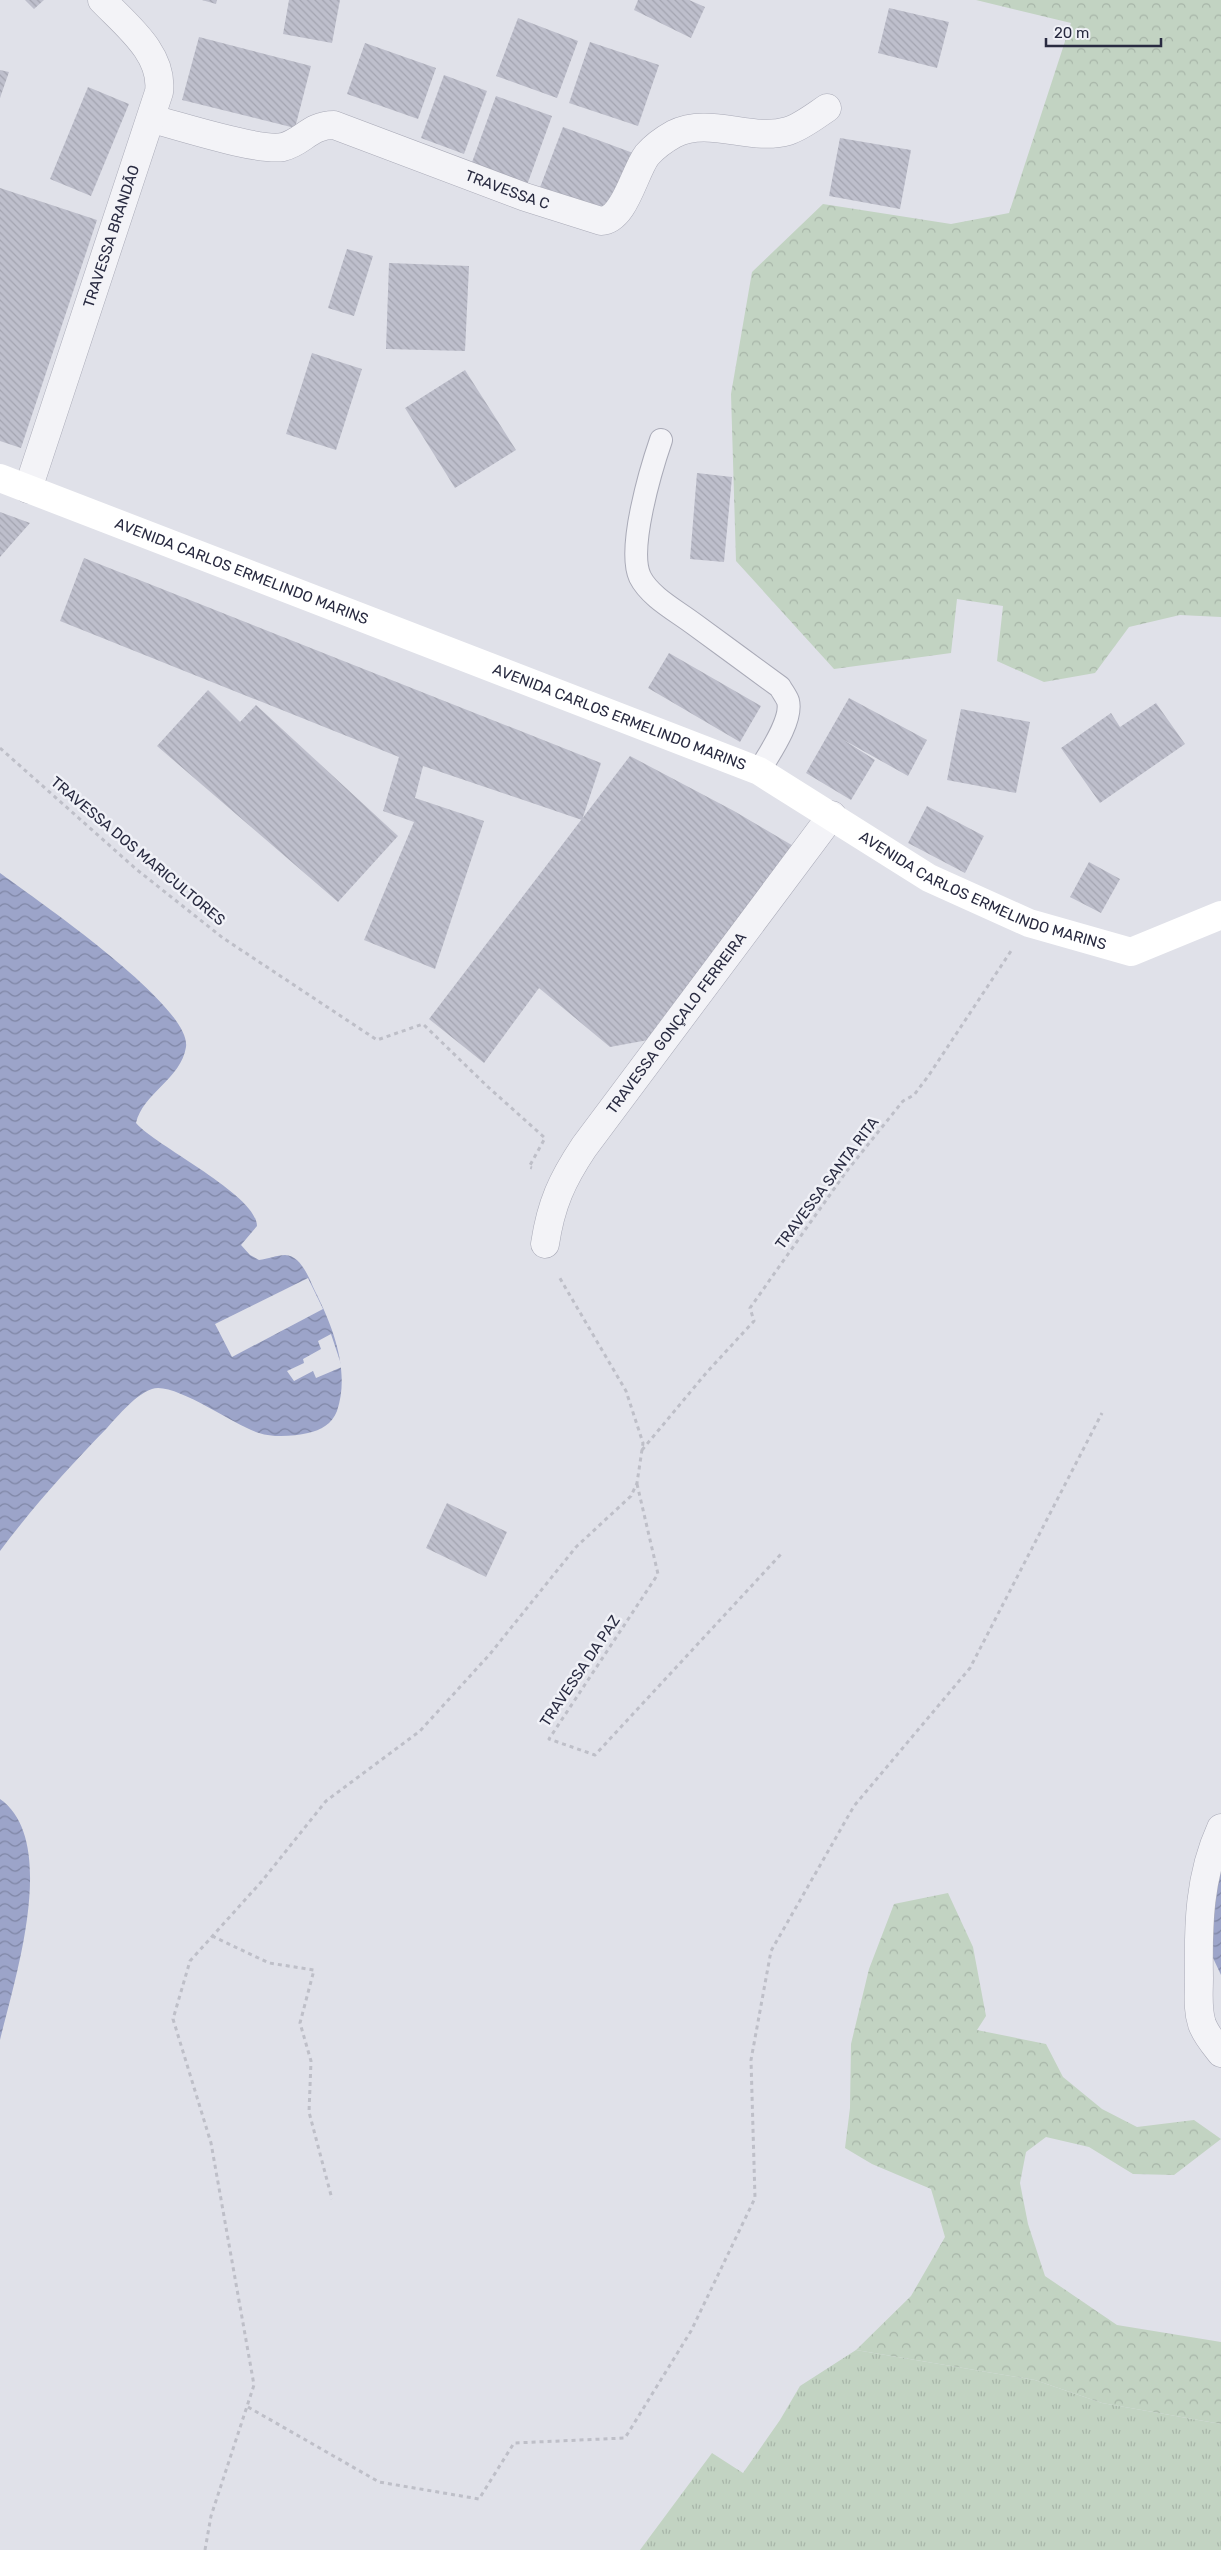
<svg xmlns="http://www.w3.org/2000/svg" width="1221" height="2550" font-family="Rubik,sans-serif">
<defs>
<pattern id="grass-tufts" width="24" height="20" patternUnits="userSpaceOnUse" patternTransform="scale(1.25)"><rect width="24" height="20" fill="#c2d3c2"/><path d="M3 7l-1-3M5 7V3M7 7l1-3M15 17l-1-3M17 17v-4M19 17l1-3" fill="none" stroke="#a7b5a8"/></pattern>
<pattern id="forest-crowns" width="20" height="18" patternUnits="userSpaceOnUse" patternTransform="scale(1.25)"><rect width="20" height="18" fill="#c2d3c2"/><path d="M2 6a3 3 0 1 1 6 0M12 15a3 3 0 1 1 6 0" fill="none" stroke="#a7b5a8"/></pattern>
<pattern id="water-waves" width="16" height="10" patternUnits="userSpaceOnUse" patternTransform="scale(1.25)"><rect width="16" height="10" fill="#9ca4c9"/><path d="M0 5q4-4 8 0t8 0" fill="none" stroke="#7f86a5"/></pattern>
<pattern id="building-back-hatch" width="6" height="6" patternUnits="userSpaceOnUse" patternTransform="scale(1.25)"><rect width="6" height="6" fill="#bebfcc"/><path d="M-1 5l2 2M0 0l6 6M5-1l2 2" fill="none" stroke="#a3a4b0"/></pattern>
</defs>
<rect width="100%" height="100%" fill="#e0e1e9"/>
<path fill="url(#grass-tufts)" d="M856 2350 1035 2380 1102 2403 1221 2424V2550H640L712 2453 743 2473 780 2420 800 2386Z"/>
<path fill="url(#forest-crowns)" d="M976 0H1221V617L1180 615 1129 627 1095 673 1044 682 997 661 1003 606 957 599 951 653 834 669 736 561 731 394 752 272 823 204 951 224 1009 213 1071 23Z
M948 1893 973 1947 986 2016 977 2030 1046 2044 1063 2077 1102 2109 1137 2127 1194 2120 1221 2139 1174 2175 1133 2174 1089 2147 1046 2137 1026 2152 1020 2183 1028 2224 1045 2276 1117 2325 1221 2342V2424L1102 2403 1035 2380 856 2350 911 2296 945 2237 931 2189 872 2164 845 2148 850 2108 851 2044 869 1969 894 1904Z"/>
<path fill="url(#water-waves)" d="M0 873C34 898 192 1006 186 1047 181 1079 143 1093 136 1123 157 1147 257 1195 257 1226L241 1245 250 1255 259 1260C268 1259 277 1255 285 1255 303 1256 310 1282 317 1295 334 1330 350 1372 337 1411 332 1424 321 1430 308 1433 294 1436 274 1438 259 1433 235 1426 174 1381 152 1389 135 1395 119 1415 107 1428 68 1468 33 1507 0 1551Z
M0 1799C60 1841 14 1981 0 2040Z
M1221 1836V1975L1206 1943Z"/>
<path fill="#e0e1e9" d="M308 1278 323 1309 232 1357 215 1324Z
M331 1334 342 1367 316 1378 313 1371 294 1381 287 1371 304 1363 303 1359 321 1349 318 1341Z"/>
<path fill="url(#building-back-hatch)" d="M25 0H44L34 9Z
M202 0H217L216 4Z
M289 0H340L332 43 283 34Z
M638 0H689L705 7 691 38 634 10Z
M889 8 949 22 937 68 878 53Z
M518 18 578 41 557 98 496 76Z
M199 37 311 66 295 128 182 100Z
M590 42 659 65 638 126 569 103Z
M365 43 436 68 418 119 347 94Z
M0 70 9 72 0 98Z
M444 75 487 91 464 154 421 138Z
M88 87 129 104 91 196 50 179Z
M496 96 552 116 527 185 471 165Z
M563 127 633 153 608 216 539 190Z
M840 138 911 150 900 209 829 196Z
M0 188 97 220 21 448 0 441Z
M347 249 373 256 354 316 328 308Z
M389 263 469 266 465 351 386 349Z
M312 353 362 369 336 450 286 434Z
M465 370 516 450 455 488 405 408Z
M697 473 732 477 724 562 690 559Z
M0 512 30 523 0 557Z
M84 558 601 763 582 820 423 766 415 798 484 821 435 969 364 940 414 822 383 811 399 757 60 621Z
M669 653 761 706 740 742 648 688Z
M208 690 240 722 256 705 398 836 338 902 157 746Z
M849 698 927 740 908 776 842 739 875 760 851 800 806 773Z
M1156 703 1185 744 1100 803 1061 748 1111 713 1120 727Z
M961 709 1030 722 1016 793 947 780Z
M630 756 734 811 795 847 658 1024 648 1040 610 1047 539 988 484 1063 429 1019Z
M927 806 984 836 965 873 908 843Z
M1089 862 1120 879 1101 913 1070 897Z
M447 1503 507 1532 486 1577 426 1548Z"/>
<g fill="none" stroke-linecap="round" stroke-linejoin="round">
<defs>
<path id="lane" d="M661 440C651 469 627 549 640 577 650 597 677 611 694 624 723 645 751 666 780 687 782 691 786 696 788 701 793 720 769 754 759 771"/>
<g id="street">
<path id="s1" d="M152 119C180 126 259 152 283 147 303 142 310 125 334 125L525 197 601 221C625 220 634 172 647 155 654 147 665 139 674 134 709 116 751 142 788 131 801 127 815 116 827 108"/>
<path id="s2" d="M28 489 159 92C164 54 126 25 102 0"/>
<path id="s3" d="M545 1244C551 1204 562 1180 584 1147L832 815"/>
<path d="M1221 1828C1199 1876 1198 1925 1199 1978 1199 1993 1197 2009 1202 2024 1206 2035 1214 2044 1221 2053"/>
</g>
</defs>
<use href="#lane" stroke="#a9aab7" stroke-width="24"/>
<use href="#street" stroke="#a9aab7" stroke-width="29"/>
<path stroke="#bebfc8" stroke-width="3" stroke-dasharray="4 4" stroke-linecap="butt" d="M0 748 136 869 223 938 377 1040 423 1024 488 1087 545 1138 529 1167 532 1168
M642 1450 707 1372 754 1321 750 1308 846 1172 903 1101 914 1095 929 1075 1011 951
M637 1484 658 1574 549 1739 595 1755 782 1553
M212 1936 269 1963 314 1970 300 2023 311 2061 309 2112 332 2199
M248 2407 379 2482 479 2499 514 2443 625 2438 691 2331 755 2198 751 2060 771 1951 854 1806 970 1668 1102 1413
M205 2550 211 2516 254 2385 211 2143 173 2019 190 1961 262 1881 326 1801 420 1731 490 1654 576 1547 631 1496 637 1483 643 1443 626 1391 558 1275"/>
<use href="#lane" stroke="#f3f3f7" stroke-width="22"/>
<use href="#street" stroke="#f3f3f7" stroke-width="28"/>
<path stroke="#fff" stroke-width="28" id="s4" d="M0 478 759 771 929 878 1029 923 1131 952 1221 915"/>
</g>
<g text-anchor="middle" stroke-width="5" stroke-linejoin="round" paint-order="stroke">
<g font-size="15" fill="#292b41" stroke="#f0f1f7">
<text dy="5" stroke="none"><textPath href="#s1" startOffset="376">TRAVESSA C</textPath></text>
<text dy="5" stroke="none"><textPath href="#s2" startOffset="266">TRAVESSA BRANDÃO</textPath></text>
<text dy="5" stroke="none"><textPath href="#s4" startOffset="259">AVENIDA CARLOS ERMELINDO MARINS</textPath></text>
<text dy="5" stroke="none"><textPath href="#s4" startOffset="664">AVENIDA CARLOS ERMELINDO MARINS</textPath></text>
<text transform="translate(138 851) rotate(40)" y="5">TRAVESSA DOS MARICULTORES</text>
<text dy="5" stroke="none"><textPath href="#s4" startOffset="1069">AVENIDA CARLOS ERMELINDO MARINS</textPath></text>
<text dy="5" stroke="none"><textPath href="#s3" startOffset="260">TRAVESSA GONÇALO FERREIRA</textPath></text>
<text transform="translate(827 1183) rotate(-53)" y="5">TRAVESSA SANTA RITA</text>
<text transform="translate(580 1671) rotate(-56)" y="5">TRAVESSA DA PAZ</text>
</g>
</g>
<path d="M1046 38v8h115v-8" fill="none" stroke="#292b41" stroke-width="2.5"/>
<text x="1054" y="38" font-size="15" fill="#292b41" stroke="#f0f1f7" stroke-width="4" paint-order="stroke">20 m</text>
</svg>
